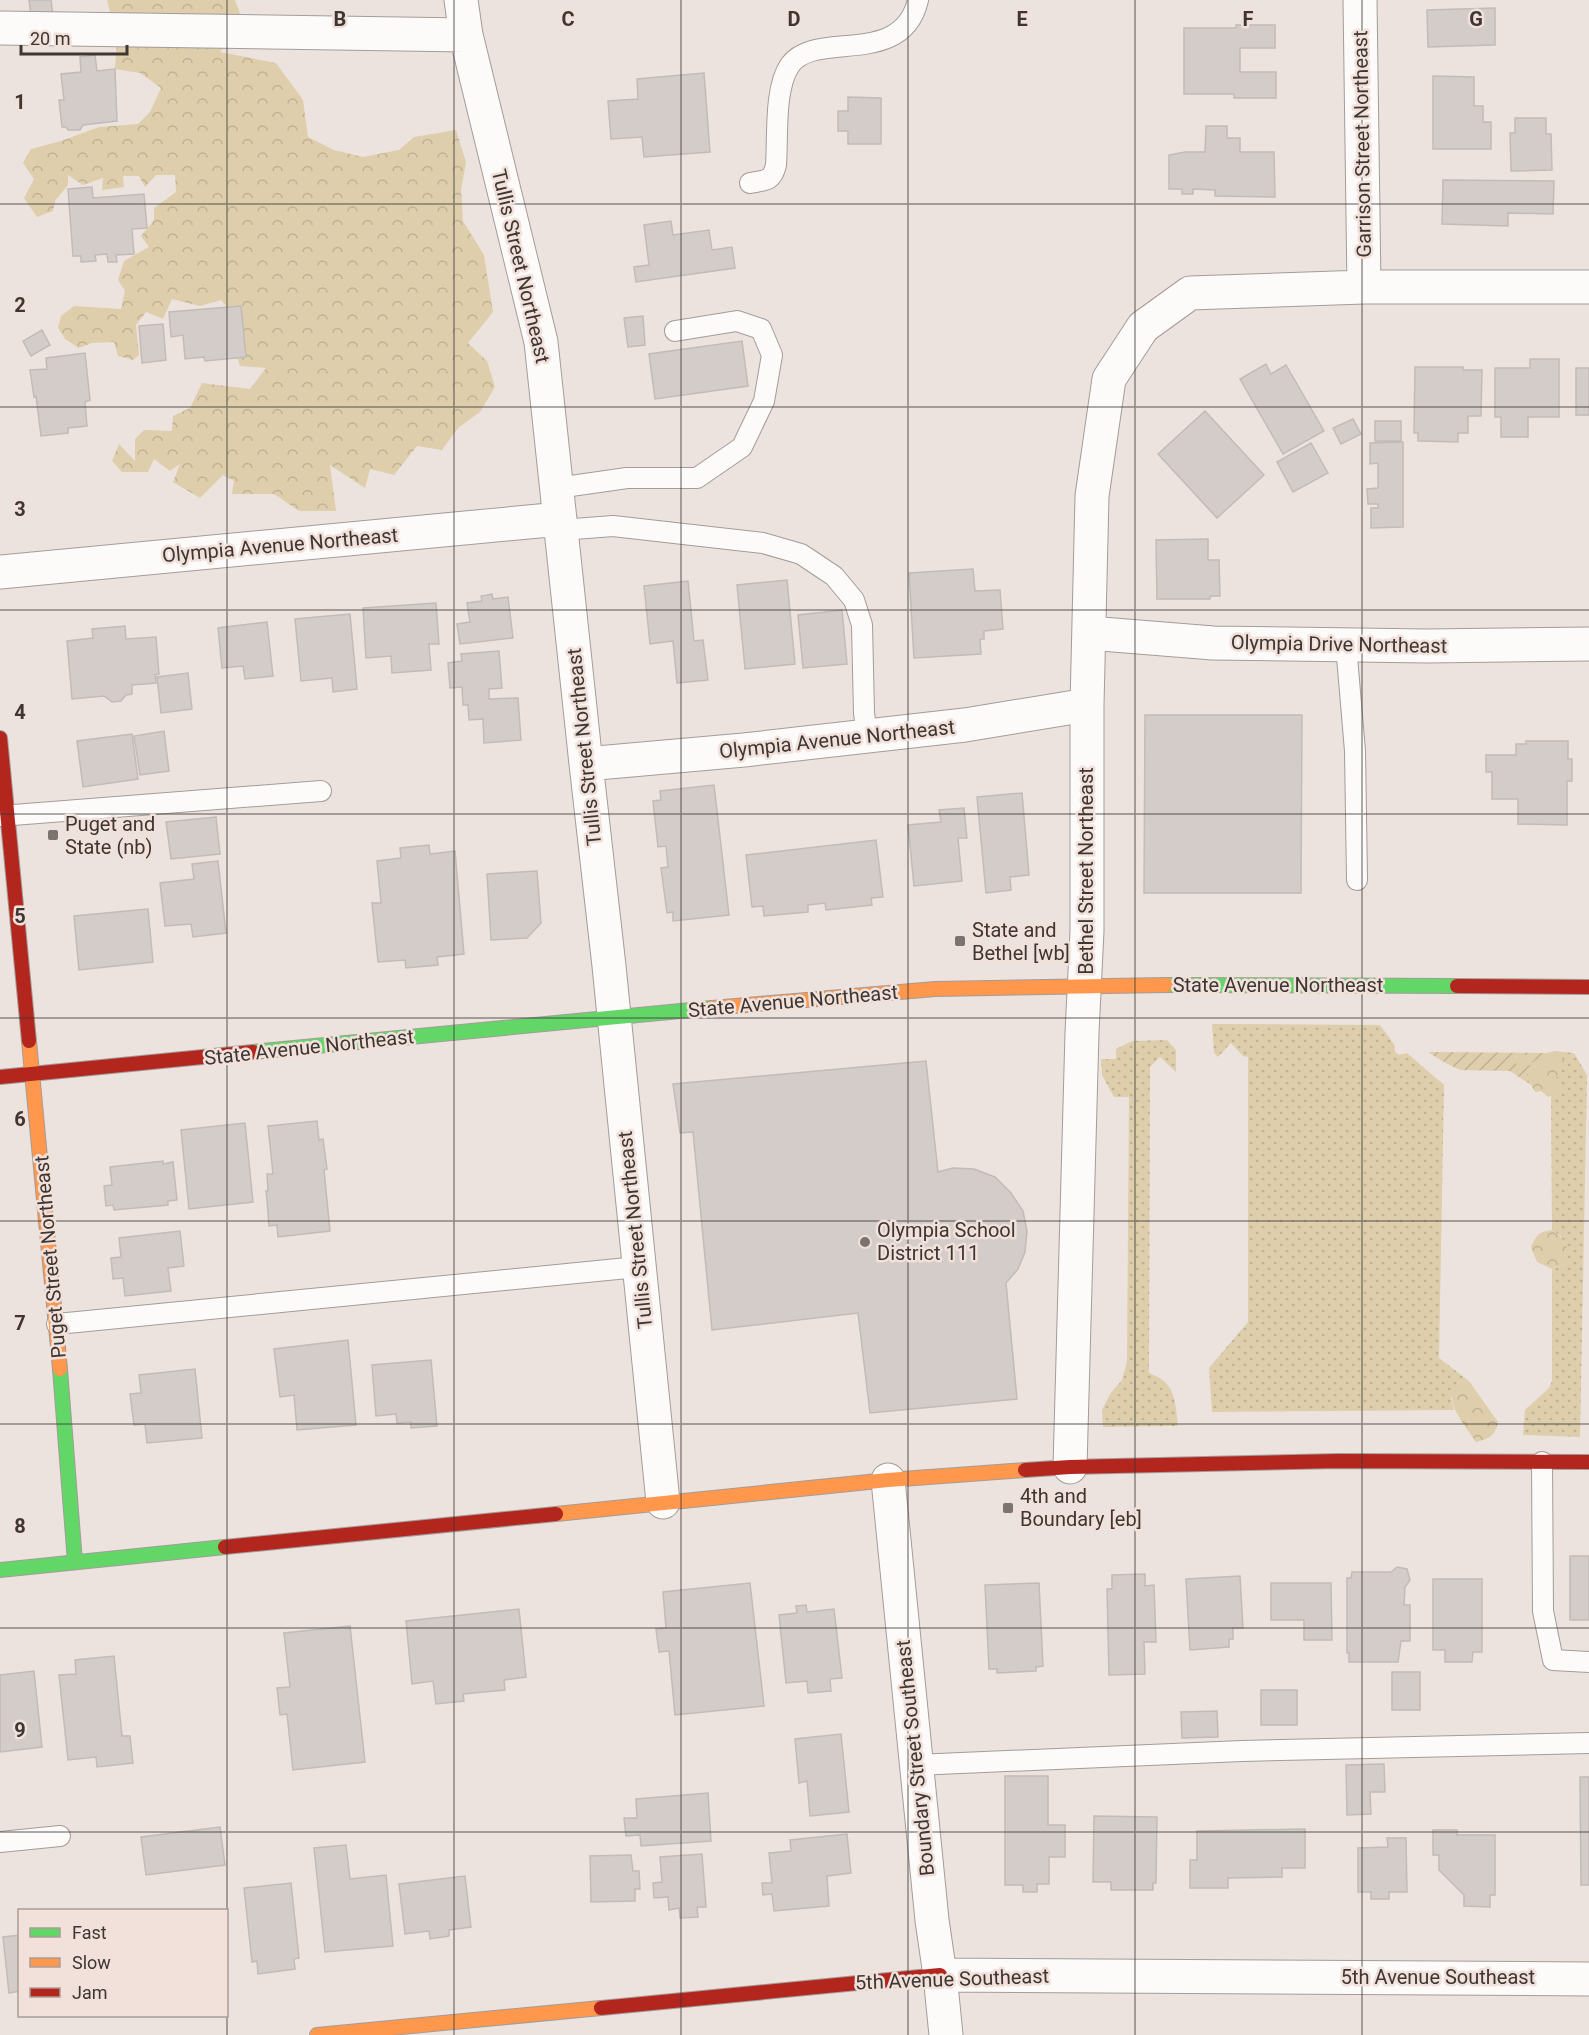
<svg xmlns="http://www.w3.org/2000/svg" width="1589" height="2035" font-family="Roboto,sans-serif">
<defs>
<pattern id="grass-dots" width="8" height="8" patternUnits="userSpaceOnUse" patternTransform="scale(1.5)"><rect width="8" height="8" fill="#deceab"/><path d="M2 2h.1M6 6h.1" fill="none" stroke="#bfb294" stroke-width="1.8" stroke-linecap="round"/></pattern>
<pattern id="forest-crowns" width="20" height="18" patternUnits="userSpaceOnUse" patternTransform="scale(1.5)"><rect width="20" height="18" fill="#deceab"/><path d="M2 6a3 3 0 1 1 6 0M12 15a3 3 0 1 1 6 0" fill="none" stroke="#bfb294"/></pattern>
<pattern id="garden-furrows" width="10" height="10" patternUnits="userSpaceOnUse" patternTransform="scale(1.5)"><rect width="10" height="10" fill="#deceab"/><path d="M-1 1l2-2M0 10L10 0M9 11l2-2" fill="none" stroke="#bfb294"/></pattern>
</defs>
<rect width="100%" height="100%" fill="#ece3df"/>
<path fill="url(#grass-dots)" d="M1212 1024 1380 1025 1394 1044 1395 1052 1399 1055 1407 1053 1444 1085 1439 1358 1469 1381 1458 1382 1451 1398 1454 1410 1212 1412 1209 1368 1248 1322V1057L1243 1056 1231 1043 1218 1057 1214 1053Z
M1167 1040 1176 1050V1072L1160 1057 1150 1067 1149 1373C1176 1383 1175 1400 1178 1426L1103 1427 1102 1410 1110 1394 1122 1380 1127 1362 1129 1097H1114L1102 1075 1101 1059H1116V1049L1132 1041Z
M1564 1052 1574 1053 1587 1075 1580 1437 1523 1435 1525 1410 1549 1388 1552 1381V1269L1568 1263 1561 1236 1552 1230 1551 1097 1553 1096 1555 1078 1560 1069 1561 1057Z"/>
<path fill="url(#forest-crowns)" d="M107 0H235L244 24 220 52 276 63 303 100 308 137 334 150 363 157 399 150 414 137 456 130 466 162 461 190 463 221 484 255 493 312 468 343 487 361 495 387 480 412 458 428 442 450 417 446 394 475 370 469 365 488 330 465 336 511H299L274 494H232L234 481 223 475 200 498 173 482 180 464 170 471 154 459 148 472H122L112 461 119 444 135 461V439L144 430 172 431 173 416 190 408 202 383 250 389 266 368 240 366 232 341 238 320 221 300 200 306 172 299 163 319 146 312 136 325 139 355 133 360 118 356 114 342 92 343 79 348 65 339 58 328 61 316 74 306 121 309 125 291 118 280 124 261 149 247 141 236 154 220V208L176 192 175 175H156L145 187 139 176H123L124 187 102 190 103 178 83 185 68 175V185L55 201 53 211 37 217 24 198 34 179 23 163 31 149 61 141 99 127 138 124 150 112 161 88 140 73 115 69 117 40Z
M1555 1051 1564 1052 1561 1057 1566 1064 1560 1069V1076L1555 1078 1559 1090 1553 1096 1548 1097 1541 1091 1535 1092 1526 1076 1529 1070 1533 1066H1518L1515 1062 1517 1055H1527L1530 1060 1546 1062 1551 1055 1546 1053Z
M1552 1230C1566 1239 1568 1247 1568 1263L1552 1269 1537 1262 1531 1247C1536 1235 1539 1232 1552 1230Z
M1469 1381 1498 1422C1495 1436 1489 1439 1476 1442 1465 1425 1449 1409 1452 1388L1458 1382Z"/>
<path fill="url(#garden-furrows)" d="M1428 1052 1546 1053 1552 1055 1546 1062 1530 1060 1527 1055H1517L1515 1062 1518 1066 1534 1065 1529 1070 1526 1076 1531 1085 1510 1071 1460 1070 1442 1061Z"/>
<path fill="#d3ccc8" stroke="#c2bbb7" stroke-width="1.5" d="M29 0H51L53 15 31 17Z
M1495 8V45L1428 47 1427 10Z
M1236 25H1275V48H1240V72H1276V98H1234V94H1184V28H1236Z
M95 55 97 71 115 69 117 121 83 125 80 130H68L66 127H62L59 100H64L61 74 81 72 80 57Z
M704 73 710 152 644 157 642 137 611 139 608 101 638 99 637 79Z
M1433 76 1474 77V106H1483V122H1491V149H1433Z
M848 97 881 98V144H848V131H838V111H848Z
M1515 118H1546V134H1551L1552 170 1511 171 1510 133H1515Z
M1206 126H1227V138H1240V152H1274L1275 197 1215 196V190L1193 189V194H1182V189H1169V155L1185 152H1205Z
M1443 180 1554 181 1553 214 1508 213V226L1442 224Z
M92 187 93 198 144 194 147 228 132 229 134 254 116 255 117 262H108L107 254 95 255 96 261 81 262V256H73L68 189Z
M671 221 673 235 709 230 712 250 732 247 735 268 636 282 634 267 649 265 644 225Z
M241 306 246 357 205 361 204 357 185 359 183 335 171 337 169 312Z
M643 316 645 345 628 347 624 318Z
M163 324 166 360 142 363 139 326Z
M42 330 50 345 31 356 23 341Z
M742 341 748 386 655 399 649 354Z
M85 353 90 400 85 402 87 426 68 428V433L41 436 36 396 34 397 30 370 47 369 46 358Z
M1530 359H1559V417H1528V437H1501V417H1495V368H1530Z
M1266 364 1271 374 1286 365 1324 431 1283 454 1240 379Z
M1415 367H1463V370H1482L1481 416H1468V433H1458V442L1418 441V433H1414Z
M1576 368H1589V415H1576Z
M1205 411 1264 475 1217 518 1158 454Z
M1353 419 1361 434 1341 444 1333 428Z
M1375 421H1401V441H1375Z
M1403 442V527L1371 528V508H1378V504H1368L1367 489 1378 488V463L1370 464V443Z
M1311 443 1328 473 1293 492 1277 462Z
M1208 539V560H1219L1220 596H1210V599H1157L1156 540Z
M973 569 975 591 1000 590 1003 629 984 631V639H980L981 654 914 658 909 573Z
M787 580 795 664 745 669 737 585Z
M688 581 694 641 703 640 708 680 677 683 673 641 650 644 644 586Z
M492 594 493 599 508 597 513 638 460 644 457 624 470 622 467 603 482 601 481 596Z
M436 603 439 644H429L431 670 392 673 391 656 366 658 363 608Z
M842 610 847 664 803 668 798 615Z
M350 614 357 689 333 692 332 678 301 681 295 619Z
M267 622 273 676 245 679 243 666 222 668 218 628Z
M125 626 126 639 156 637 159 674 155 675 156 683 132 685V694L126 695 121 701 112 702 104 696 72 699 67 641 93 638 92 629Z
M499 651 502 688 489 689V699L518 698 521 740 484 743 483 719 469 720 468 705H463L462 687 450 688 448 663 462 661 461 654Z
M188 673 192 709 161 713 157 677Z
M1145 715H1302L1301 893H1144Z
M164 731 169 771 140 775 134 736Z
M132 734 138 779 83 787 77 741Z
M1526 741H1568V759H1572V781H1567V825L1518 824V799H1492V772H1486V755H1516V744H1526Z
M714 785 729 915 673 921V912L667 913 661 868 668 867 666 846 658 847 653 801 661 800 660 791Z
M1022 793 1029 875 1010 877 1011 890 986 893 977 797Z
M964 808 967 838H958L962 881 914 886 908 825 941 822 939 810Z
M216 817 220 854 171 859 166 822Z
M876 840 883 897 871 898 872 905 826 910 825 903 808 905V912L764 916 763 906 752 907 746 855Z
M429 845 430 854 455 851 464 954 437 957 438 965 406 968 405 960 378 962 372 903H381L377 861 401 858 400 848Z
M218 861 226 933 193 937 191 924 165 926 160 883 194 879 192 864Z
M537 871 541 923 527 938 491 940 487 874Z
M148 909 153 962 79 970 74 916Z
M926 1061 938 1172 953 1168 974 1169 995 1177 1011 1193 1023 1211 1027 1231 1025 1252 1018 1269 1006 1283 1017 1399 870 1413 858 1313 712 1330 693 1132 680 1133 673 1084Z
M317 1121 319 1140 323 1139 327 1169 324 1170 330 1231 278 1237 277 1225 269 1226 267 1200 266 1191H268L267 1174H273L268 1126Z
M245 1123 253 1202 189 1209 181 1130Z
M163 1161V1164L173 1162 177 1200 168 1201V1205L114 1210 113 1205 106 1206 104 1186 112 1185 110 1167Z
M180 1231 184 1266 168 1268 171 1291 125 1296 123 1278 113 1279 111 1258 121 1257 119 1238Z
M348 1340 356 1425 297 1430 294 1395 280 1397 274 1349Z
M431 1360 437 1426 411 1428V1422L397 1423 396 1414 376 1416 372 1365Z
M195 1369 202 1438 147 1443 145 1424 134 1425 130 1394 141 1393 139 1375Z
M1570 1556H1589V1620H1570Z
M1397 1567 1407 1569 1410 1580 1405 1587 1404 1605H1410V1641H1401L1398 1662H1349V1653H1347V1578H1351L1352 1572H1391Z
M1145 1574V1586L1154 1585 1156 1642H1144L1145 1674 1109 1675 1107 1589H1112V1575Z
M1240 1576 1243 1628H1233V1639H1229V1647L1190 1650 1186 1579Z
M1433 1579H1482V1652H1473L1472 1662H1445V1650H1433Z
M750 1583 764 1706 675 1715 669 1651 659 1652 656 1629 666 1628 663 1592Z
M1039 1583 1043 1666 1036 1667V1671L997 1673V1669H989L985 1585Z
M1271 1583H1331L1332 1640H1304V1620H1271Z
M806 1605 807 1612 834 1609 842 1678 830 1679 831 1691 808 1693 807 1681 786 1683 779 1615 797 1613 796 1606Z
M519 1609 526 1677 504 1680 505 1690 463 1694 464 1701 436 1704 433 1681 412 1684 406 1621Z
M350 1626 365 1762 293 1770 287 1714 280 1715 277 1688 290 1687 284 1633Z
M114 1656 122 1736H130L133 1763 97 1767 96 1757 68 1760 59 1675 76 1674 75 1660Z
M34 1671 42 1747 0 1752V1675Z
M1392 1672H1420V1710H1392Z
M1261 1690H1297V1725H1261Z
M1217 1711 1218 1737 1182 1738 1181 1712Z
M841 1734 849 1812 810 1816 807 1781 799 1783 795 1739Z
M1384 1764 1385 1792H1370L1371 1814 1347 1815 1346 1765Z
M1005 1776H1048V1825H1065V1857H1049V1884H1037V1892H1023V1885H1005Z
M1580 1777H1589V1885H1581Z
M708 1793 711 1841 641 1846 640 1835 626 1836 624 1818H637L636 1799Z
M1094 1816 1157 1817 1156 1883H1153V1890H1111V1882H1093Z
M220 1827 225 1865 146 1875 141 1837Z
M1305 1829V1868H1282V1877L1228 1878V1888H1190V1860H1197V1831Z
M1433 1830H1457V1835H1495V1895H1490V1907L1464 1906V1895L1439 1870V1855H1433Z
M847 1834 851 1873 827 1876 829 1906 774 1911 772 1894 763 1895 762 1883H772L769 1853 791 1851 790 1840Z
M1387 1838H1406L1407 1892H1389V1899H1371V1892H1358V1848L1388 1847Z
M346 1845 350 1879 386 1875 393 1946 325 1952 314 1848Z
M702 1854 706 1907H697L698 1917 680 1918 679 1908 669 1910 668 1897 654 1898 653 1883 662 1882 660 1857Z
M631 1855 633 1871H639L640 1889H635V1901L591 1902 590 1856Z
M465 1876 471 1927 449 1930V1936L430 1939 429 1931 405 1934 399 1884Z
M291 1883 299 1958 294 1959 295 1969 258 1974 257 1961 252 1962 244 1888Z
M20 1935V1991L9 1993 3 1937Z"/>
<g fill="none" stroke-linecap="round" stroke-linejoin="round">
<defs>
<path id="lane" d="M750 183C765 180 772 182 776 165 778 137 774 88 790 65 815 29 902 69 918 0
M557 488 627 478H697L742 447 764 401 772 355 761 329 737 321 675 331
M561 530 613 526 763 543 801 554 834 576 854 600 862 625 864 713 867 735
M1346 645 1355 751 1357 880
M0 816 321 791
M57 1324 638 1267
M1542 1462 1543 1611 1553 1660 1589 1662
M915 1765 1242 1751 1589 1743
M0 1842 60 1836"/>
<path id="street" d="M461 0 466 35 541 342 586 764 609 966 663 1502
M1360 0 1364 287
M0 28 466 35
M0 572 560 519
M1089 633 1213 643 1427 646 1589 644
M586 764 744 750 965 725 1087 705
M1070 1467 1082 1033 1087 931V705L1092 496 1109 379 1143 327 1190 293 1364 287H1589
M888 1480 932 1920 940 1975 946 2035
M940 1975 1589 1979"/>
<path id="fast" d="M1167 985 1457 986
M253 1052 712 1008
M60 1369 75 1562
M0 1570 225 1547"/>
<path id="slow" d="M712 1008 935 989 1167 985
M29 1041 60 1369
M556 1514 888 1480 1025 1470
M317 2035 601 2008"/>
<path id="jam" d="M0 738 29 1041
M1457 986 1589 987
M0 1077 253 1052
M1025 1470 1070 1467 1339 1461 1589 1462
M225 1547 556 1514
M601 2008 940 1975"/>
</defs>
<use href="#lane" stroke="#a39c99" stroke-width="22"/>
<use href="#street" stroke="#a39c99" stroke-width="35"/>
<use href="#fast" stroke="#a39c99" stroke-width="16"/>
<use href="#slow" stroke="#a39c99" stroke-width="16"/>
<use href="#jam" stroke="#a39c99" stroke-width="16"/>
<use href="#lane" stroke="#fcfbfa" stroke-width="20"/>
<use href="#street" stroke="#fcfbfa" stroke-width="33"/>
<use href="#fast" stroke="#63d668" stroke-width="14"/>
<use href="#slow" stroke="#ff974d" stroke-width="14"/>
<use href="#jam" stroke="#b3261e" stroke-width="14"/>
</g>
<path fill="none" stroke="#3d3633" stroke-width="1.5" stroke-opacity="0.55" d="M227 0V2035M454 0V2035M681 0V2035M908 0V2035M1135 0V2035M1362 0V2035M0 204H1589M0 407H1589M0 610H1589M0 814H1589M0 1018H1589M0 1221H1589M0 1424H1589M0 1628H1589M0 1832H1589"/>
<g fill="#7a736f" stroke="#f1e1da" stroke-width="2">
<rect x="47" y="829" width="12" height="12" rx="3"/>
<rect x="954" y="935" width="12" height="12" rx="3"/>
<circle cx="865" cy="1242" r="6"/>
<rect x="1002" y="1502" width="12" height="12" rx="3"/>
</g>
<g text-anchor="middle" stroke-width="5" stroke-linejoin="round" paint-order="stroke">
<g font-size="20" fill="#3d3633" stroke="#f1e1da">
<text transform="translate(1362 144) rotate(-91)" y="7">Garrison Street Northeast</text>
<text transform="translate(521 266) rotate(77)" y="7">Tullis Street Northeast</text>
<text transform="translate(280 545) rotate(-5)" y="7">Olympia Avenue Northeast</text>
<text transform="translate(1339 644) rotate(1)" y="7">Olympia Drive Northeast</text>
<text transform="translate(837 739) rotate(-6)" y="7">Olympia Avenue Northeast</text>
<text transform="translate(584 747) rotate(-96)" y="7">Tullis Street Northeast</text>
<text transform="translate(1086 871) rotate(-90)" y="7">Bethel Street Northeast</text>
<text x="1278" y="992">State Avenue Northeast</text>
<text transform="translate(793 1001) rotate(-5)" y="7">State Avenue Northeast</text>
<text transform="translate(309 1047) rotate(-6)" y="7">State Avenue Northeast</text>
<text transform="translate(635 1230) rotate(-96)" y="7">Tullis Street Northeast</text>
<text transform="translate(50 1257) rotate(-95)" y="7">Puget Street Northeast</text>
<text transform="translate(915 1758) rotate(-96)" y="7">Boundary Street Southeast</text>
<text x="1438" y="1984">5th Avenue Southeast</text>
<text transform="translate(952 1979) rotate(-2)" y="7">5th Avenue Southeast</text>
</g>
<g font-size="20" fill="#3d3633" stroke="#f1e1da" text-anchor="start">
<text x="65" y="831">Puget and<tspan x="65" dy="23">State (nb)</tspan></text>
<text x="972" y="937">State and<tspan x="972" dy="23">Bethel [wb]</tspan></text>
<text x="877" y="1237">Olympia School<tspan x="877" dy="23">District 111</tspan></text>
<text x="1020" y="1503">4th and<tspan x="1020" dy="23">Boundary [eb]</tspan></text>
</g>
</g>
<g font-size="20" text-anchor="middle" font-weight="bold" fill="#3d3633" stroke="#f1e1da" stroke-width="5" stroke-linejoin="round" paint-order="stroke">
<text x="340" y="26">B</text>
<text x="568" y="26">C</text>
<text x="794" y="26">D</text>
<text x="1022" y="26">E</text>
<text x="1248" y="26">F</text>
<text x="1476" y="26">G</text>
<text x="20" y="109">1</text>
<text x="20" y="312">2</text>
<text x="20" y="516">3</text>
<text x="20" y="719">4</text>
<text x="20" y="923">5</text>
<text x="20" y="1126">6</text>
<text x="20" y="1330">7</text>
<text x="20" y="1533">8</text>
<text x="20" y="1737">9</text>
</g>
<rect x="18" y="1909" width="210" height="108" fill="#f1e1da" stroke="#a99d97" stroke-width="1.5"/>
<rect x="30" y="1928" width="30" height="9" fill="#63d668" stroke="#a99d97" stroke-width="1.5"/>
<text x="72" y="1939" font-size="18" fill="#3d3633">Fast</text>
<rect x="30" y="1958" width="30" height="9" fill="#ff974d" stroke="#a99d97" stroke-width="1.5"/>
<text x="72" y="1969" font-size="18" fill="#3d3633">Slow</text>
<rect x="30" y="1988" width="30" height="9" fill="#b3261e" stroke="#a99d97" stroke-width="1.5"/>
<text x="72" y="1999" font-size="18" fill="#3d3633">Jam</text>
<path d="M21 45v9h106v-9" fill="none" stroke="#3d3633" stroke-width="3"/>
<text x="30" y="45" font-size="18" fill="#3d3633" stroke="#f1e1da" stroke-width="4.5" paint-order="stroke">20 m</text>
</svg>
